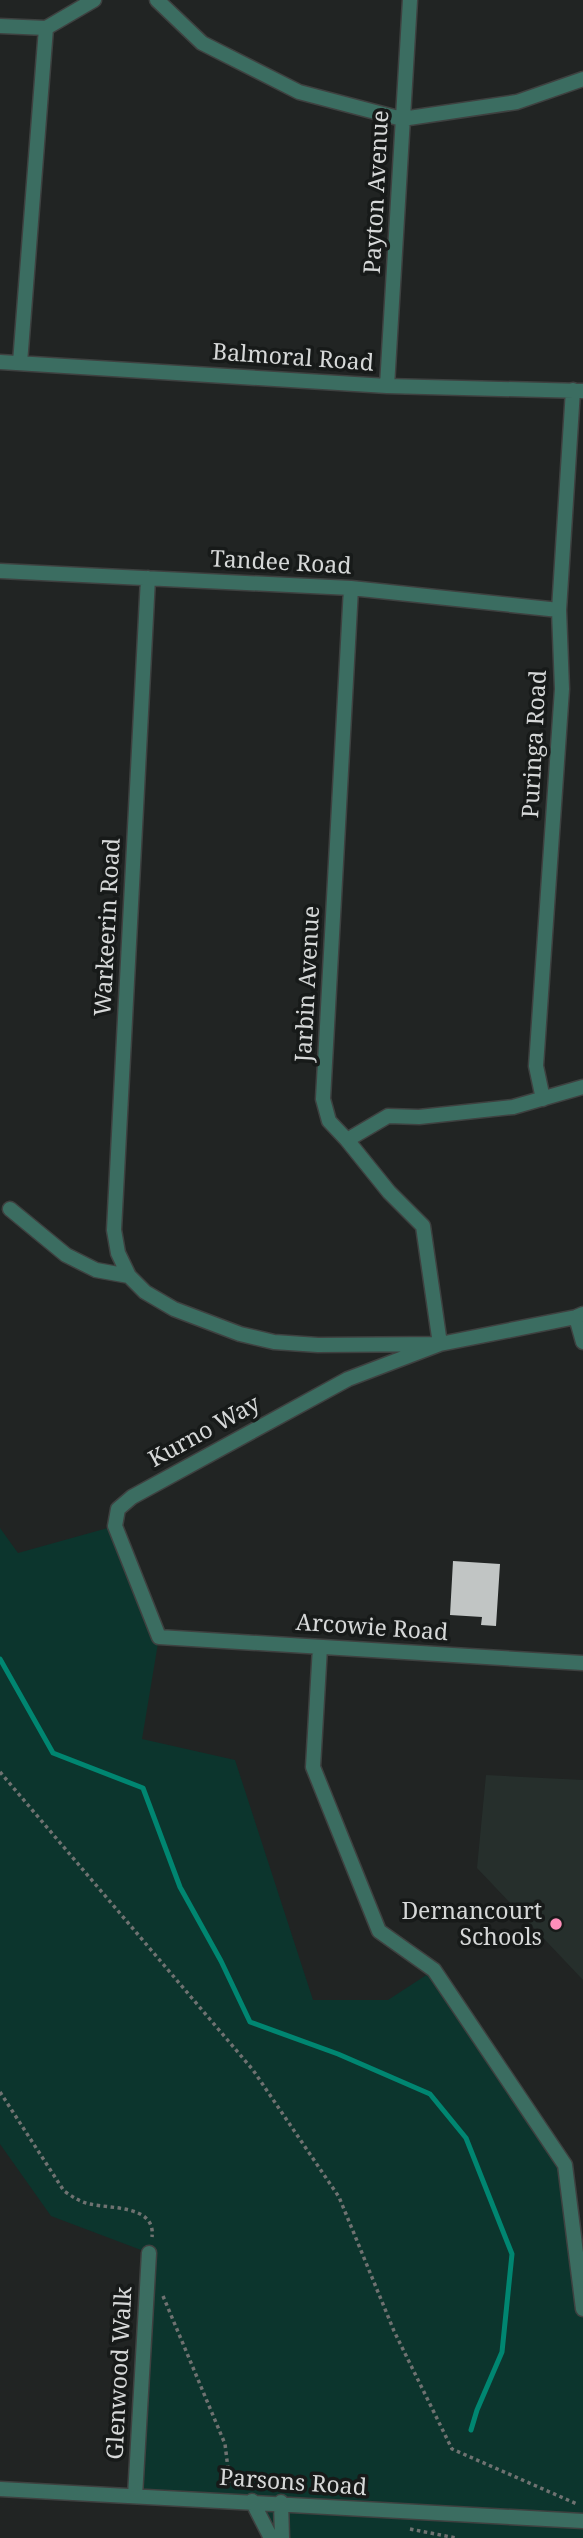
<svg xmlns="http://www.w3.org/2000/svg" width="583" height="2538" font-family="'Noto Serif',serif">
<rect width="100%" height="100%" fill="#212423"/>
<path fill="#262f2c" d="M486 1775 583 1780V1980L477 1868Z"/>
<path fill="#0c352d" d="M115 1526 159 1637 142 1739 235 1760 313 2000H388L434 1970 565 2165 583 2309V2538H268L253 2502 135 2496 149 2253 51 2216 0 2144V1528L18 1553Z"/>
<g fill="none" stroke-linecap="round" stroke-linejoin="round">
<path stroke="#008671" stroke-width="5" d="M0 1659 53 1753 143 1788 180 1887 221 1961 250 2022 338 2054 430 2094 466 2138 512 2254 502 2352 477 2410 471 2430"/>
</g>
<path fill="#c1c5c4" d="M453 1561 500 1564 496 1626 481 1625 482 1617 450 1615Z"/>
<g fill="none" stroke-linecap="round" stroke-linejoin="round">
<defs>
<path id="minor" d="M157 0 202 43 299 92 402 119 517 102 583 79
M0 26 46 28 94 0
M0 362 387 386 583 391
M20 363 46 28
M387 386 410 0
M0 571 351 588 559 610
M351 588 323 1099 329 1121 347 1140 389 1192 423 1226 440 1344
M543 1099 536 1066 562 689 559 610 573 390
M347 1140 388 1116 419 1117 513 1107 583 1087
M10 1209 66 1255 96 1270 129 1276 145 1292 174 1309 240 1334 274 1342 318 1345 440 1344 576 1317 583 1314
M129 1276 118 1253 114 1230 148 578
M576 1317 583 1342
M440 1344 348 1379 132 1497 118 1509 115 1526 159 1637 583 1663
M320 1647 313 1767 379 1931 434 1970 565 2165 583 2309
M0 2489 583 2521
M135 2496 149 2253
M252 2501 271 2538
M281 2502 282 2538"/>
</defs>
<use href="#minor" stroke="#3e4140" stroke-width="17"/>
<path stroke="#6f7271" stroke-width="3.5" stroke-dasharray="3.5 3.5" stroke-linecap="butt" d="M0 1772 253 2070 339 2197 394 2331 452 2449 577 2504
M0 2092 64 2191C73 2197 80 2202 90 2204 111 2209 156 2205 152 2237
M163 2296 225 2444 230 2485
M410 2529 456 2538"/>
<use href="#minor" stroke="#3b6d61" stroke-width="14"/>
</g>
<circle fill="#ff8eba" stroke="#171a19" stroke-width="2.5" cx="556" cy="1924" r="7"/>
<g text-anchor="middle" stroke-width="7" stroke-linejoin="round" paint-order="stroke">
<g font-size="23" fill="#d6d8d8" stroke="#171a19">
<text transform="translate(376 192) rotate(-87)" y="8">Payton Avenue</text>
<text transform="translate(293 357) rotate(4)" y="8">Balmoral Road</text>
<text transform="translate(281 562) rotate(3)" y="8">Tandee Road</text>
<text transform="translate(534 744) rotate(-87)" y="8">Puringa Road</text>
<text transform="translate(107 927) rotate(-87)" y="8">Warkeerin Road</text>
<text transform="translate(307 984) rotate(-87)" y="8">Jarbin Avenue</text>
<text transform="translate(204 1431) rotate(-29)" y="8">Kurno Way</text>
<text transform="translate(372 1627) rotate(4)" y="8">Arcowie Road</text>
<text transform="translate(119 2373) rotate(-87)" y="8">Glenwood Walk</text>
<text transform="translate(293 2482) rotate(4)" y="8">Parsons Road</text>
</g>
<g font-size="23" fill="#d6d8d8" stroke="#171a19" text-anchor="end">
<text x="542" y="1919">Dernancourt<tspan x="542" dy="26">Schools</tspan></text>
</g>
</g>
</svg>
